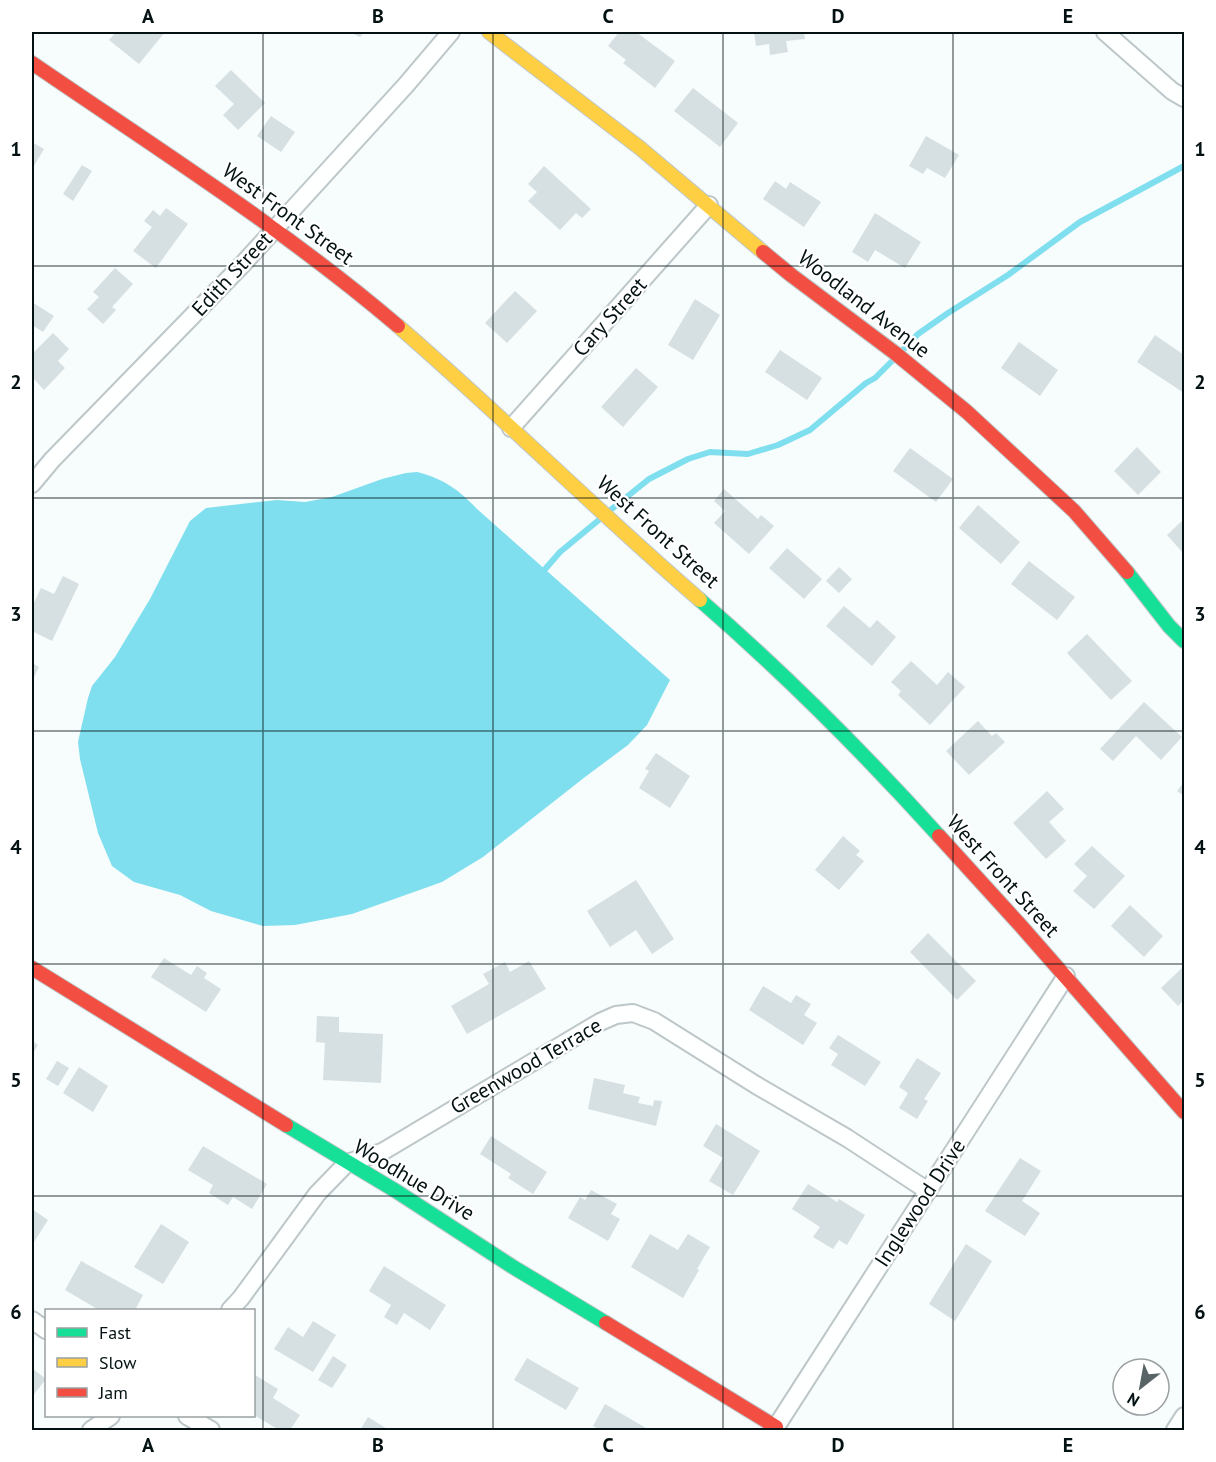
<svg xmlns="http://www.w3.org/2000/svg" width="1216" height="1462" font-family="'PT Sans',sans-serif">
<rect width="100%" height="100%" fill="#f7fcfd"/>
<path fill="#7fdfee" d="M417 472C444 479 458 489 477 509L670 680 647 725 628 745 585 777 483 857 442 882 352 914 295 925 263 926 211 911 180 895 134 882 112 866 98 833 80 759 78 742 88 698 92 686 115 657 150 599 190 521 206 508 277 500 305 502 332 497 382 479 406 473Z"/>
<g fill="none" stroke-linecap="round" stroke-linejoin="round">
<path stroke="#7fdfee" stroke-width="6" d="M901 352 918 334 948 313 1008 275 1080 222 1184 166
M608 512 649 479 688 459 710 452 748 454 778 445 810 430 866 383 875 378 894 359
M540 575 560 552 600 519"/>
</g>
<path fill="#d6e0e2" d="M116 32H165L139 64 109 40Z
M350 32H364L360 37Z
M619 32H636L675 61 655 88 623 63 626 60 608 46Z
M754 32H804L805 39 786 41 788 52 770 55 769 44 756 46Z
M231 70 265 103 238 130 223 115 234 104 215 86Z
M693 88 738 123 720 147 674 111Z
M271 116 295 132 281 152 257 136Z
M926 136 959 155 945 178 927 168 923 174 909 166Z
M32 142 44 149 32 169Z
M82 165 92 171 73 201 63 194Z
M544 166 591 209 582 218 576 213 560 230 528 201 537 192 528 184Z
M775 181 786 189 790 182 821 202 804 227 763 199Z
M166 208 188 224 156 268 133 251 152 227 144 221 153 210 160 216Z
M875 213 921 242 905 268 875 250 868 262 852 252Z
M115 268 133 284 112 307 116 310 103 324 87 309 99 297 93 292Z
M515 291 537 311 507 343 485 323Z
M695 299 720 315 693 360 668 345Z
M32 302 54 316 43 332 32 325Z
M53 333 69 349 58 361 65 368 44 390 32 377V354Z
M1155 335 1184 355V393L1137 362Z
M1019 342 1058 370 1040 396 1001 368Z
M780 350 822 378 807 400 765 372Z
M636 368 658 387 623 427 601 407Z
M1137 447 1161 472 1138 495 1114 471Z
M910 448 953 479 936 502 893 471Z
M724 489 758 519 761 515 774 526 749 554 714 523 725 511 714 501Z
M978 505 1020 542 1001 564 959 528Z
M1184 519V554L1167 535Z
M787 548 822 579 804 599 769 568Z
M1029 561 1075 597 1057 620 1011 584Z
M839 567 852 579 839 593 826 581Z
M63 576 79 584 52 641 32 631V607L41 588 54 594Z
M844 606 870 628 877 620 896 637 872 666 826 626Z
M1087 634 1132 681 1111 700 1067 653Z
M911 661 937 685 948 672 965 687 930 725 898 695 901 691 891 682Z
M32 663 39 667 32 681Z
M1144 702 1182 737 1161 760 1136 736 1113 761 1100 749Z
M978 721 992 736 996 733 1005 742 969 775 946 751Z
M656 753 690 776 670 808 639 788 649 771 645 769Z
M1184 782V796L1177 791Z
M1047 791 1064 809 1049 822 1066 841 1046 859 1013 823Z
M843 836 860 851 856 855 864 861 839 890 815 870Z
M1092 846 1125 876 1094 909 1073 891 1087 876 1074 864Z
M636 880 674 939 652 954 636 930 610 947 587 911Z
M1130 905 1163 936 1144 957 1111 926Z
M928 933 976 981 957 1000 910 952Z
M164 958 191 975 197 966 207 973 204 978 221 989 206 1012 151 977Z
M529 961 546 989 467 1034 451 1006 489 984 483 974 505 962 510 972Z
M1184 966V1000L1178 1006 1161 988Z
M763 986 791 1003 796 995 811 1004 804 1015 817 1023 803 1045 749 1010Z
M317 1016 339 1017V1032L383 1034 381 1083 323 1080 325 1043 316 1042Z
M838 1035 881 1062 865 1086 831 1065 838 1054 829 1048Z
M32 1041 38 1045 32 1055Z
M917 1058 941 1073 924 1099 928 1101 917 1119 899 1108 908 1093 899 1087Z
M57 1061 69 1068 58 1086 46 1079Z
M79 1067 108 1086 93 1112 63 1093Z
M594 1078 625 1085 623 1093 640 1097 638 1103 653 1106 654 1100 662 1101 656 1126 588 1109Z
M716 1124 760 1151 733 1195 709 1181 723 1158 703 1146Z
M491 1136 547 1172 533 1194 508 1178 511 1174 480 1154Z
M203 1146 267 1184 252 1209 233 1197 228 1205 209 1193 213 1185 188 1170Z
M1020 1158 1041 1171 1022 1201 1040 1213 1025 1236 985 1211Z
M808 1184 837 1202 839 1199 865 1215 847 1245 839 1240 833 1249 813 1237 820 1227 792 1209Z
M591 1190 617 1204 611 1214 620 1219 608 1241 568 1218 580 1197 585 1200Z
M32 1209 48 1220 34 1242 32 1241Z
M161 1224 189 1242 163 1284 134 1267Z
M650 1234 678 1250 688 1234 710 1247 697 1269 699 1270 683 1298 631 1267Z
M966 1244 992 1261 955 1321 929 1304Z
M81 1261 143 1295 135 1310H99L65 1290Z
M384 1266 446 1305 430 1330 404 1313 397 1325 384 1317 391 1305 369 1291Z
M313 1321 336 1335 313 1372 274 1349 288 1327 303 1337Z
M333 1356 347 1365 332 1388 318 1380Z
M527 1358 579 1388 566 1410 514 1380Z
M32 1368 46 1379 32 1397Z
M255 1375 278 1389 273 1398 300 1415 290 1430H279L254 1415Z
M605 1404 646 1428 644 1430H600L593 1426Z
M368 1417 389 1430H360Z"/>
<g fill="none" stroke-linecap="round" stroke-linejoin="round">
<defs>
<path id="street" d="M1105 32 1172 91 1184 98
M511 428 709 205
M32 484 52 460 241 266 406 85 451 32
M230 1310 241 1298 317 1194 347 1163 382 1152 600 1022 616 1015 633 1013 654 1021 756 1085 847 1138 928 1191
M32 1320 46 1330
M187 1416 211 1430
M91 1430 111 1416
M774 1430 1066 976
M1175 1430 1184 1416"/>
<path id="fast" d="M1127 572 1169 626 1184 641
M700 600C784 673 864 753 939 836
M286 1125 396 1191 513 1267 606 1323"/>
<path id="slow" d="M489 32 640 148 763 252
M398 326C501 415 597 511 700 600"/>
<path id="jam" d="M32 63C156 148 283 228 398 326
M763 252 791 275 895 353 967 412 1074 511 1127 572
M939 836 1021 926 1184 1112
M32 968 286 1125
M606 1323 776 1427"/>
</defs>
<use href="#street" stroke="#bdc7c9" stroke-width="20"/>
<use href="#fast" stroke="#bdc7c9" stroke-width="16"/>
<use href="#slow" stroke="#bdc7c9" stroke-width="16"/>
<use href="#jam" stroke="#bdc7c9" stroke-width="16"/>
<use href="#street" stroke="#feffff" stroke-width="16"/>
<use href="#fast" stroke="#16e098" stroke-width="14"/>
<use href="#slow" stroke="#ffcf43" stroke-width="14"/>
<use href="#jam" stroke="#f24e42" stroke-width="14"/>
</g>
<path fill="none" stroke="#031113" stroke-width="1.5" stroke-opacity="0.55" d="M263 32V1430M493 32V1430M723 32V1430M953 32V1430M32 266H1184M32 498H1184M32 731H1184M32 964H1184M32 1196H1184"/>
<g text-anchor="middle" stroke-width="4.5" stroke-linejoin="round" paint-order="stroke">
<g font-size="21" fill="#031113" stroke="#fff">
<text transform="translate(288 214) rotate(36)" y="7">West Front Street</text>
<text transform="translate(232 274) rotate(-47)" y="7">Edith Street</text>
<text transform="translate(864 304) rotate(38)" y="7">Woodland Avenue</text>
<text transform="translate(610 317) rotate(-48)" y="7">Cary Street</text>
<text transform="translate(658 532) rotate(42)" y="7">West Front Street</text>
<text transform="translate(1003 876) rotate(48)" y="7">West Front Street</text>
<text transform="translate(526 1066) rotate(-30)" y="7">Greenwood Terrace</text>
<text transform="translate(414 1180) rotate(31)" y="7">Woodhue Drive</text>
<text transform="translate(920 1203) rotate(-57)" y="7">Inglewood Drive</text>
</g>
</g>
<rect width="1216" height="1462" fill="none" stroke="#ffffff" stroke-width="66"/>
<rect x="45" y="1309" width="210" height="108" fill="#ffffff" stroke="#9aa0a1" stroke-width="1.5"/>
<rect x="57" y="1328" width="30" height="9" fill="#16e098" stroke="#9aa0a1" stroke-width="1.5"/>
<text x="99" y="1339" font-size="18" fill="#031113">Fast</text>
<rect x="57" y="1358" width="30" height="9" fill="#ffcf43" stroke="#9aa0a1" stroke-width="1.5"/>
<text x="99" y="1369" font-size="18" fill="#031113">Slow</text>
<rect x="57" y="1388" width="30" height="9" fill="#f24e42" stroke="#9aa0a1" stroke-width="1.5"/>
<text x="99" y="1399" font-size="18" fill="#031113">Jam</text>
<g transform="translate(1141 1387) rotate(211)"><circle r="28" fill="#ffffff" stroke="#9aa0a1" stroke-width="1.5"/>
<path d="M0-4.5L10 22L0 15L-10 22Z" fill="#586365"/>
<text y="-9" font-size="16" font-weight="bold" text-anchor="middle" fill="#031113">N</text>
</g>
<rect x="33" y="33" width="1150" height="1396" fill="none" stroke="#031113" stroke-width="2"/>
<g font-size="20" text-anchor="middle" font-weight="bold" fill="#031113">
<text x="148" y="23">A</text>
<text x="378" y="23">B</text>
<text x="608" y="23">C</text>
<text x="838" y="23">D</text>
<text x="1068" y="23">E</text>
<text x="16" y="156">1</text>
<text x="1200" y="156">1</text>
<text x="16" y="389">2</text>
<text x="1200" y="389">2</text>
<text x="16" y="621">3</text>
<text x="1200" y="621">3</text>
<text x="16" y="854">4</text>
<text x="1200" y="854">4</text>
<text x="16" y="1087">5</text>
<text x="1200" y="1087">5</text>
<text x="16" y="1319">6</text>
<text x="1200" y="1319">6</text>
<text x="148" y="1452">A</text>
<text x="378" y="1452">B</text>
<text x="608" y="1452">C</text>
<text x="838" y="1452">D</text>
<text x="1068" y="1452">E</text>
</g>
</svg>
